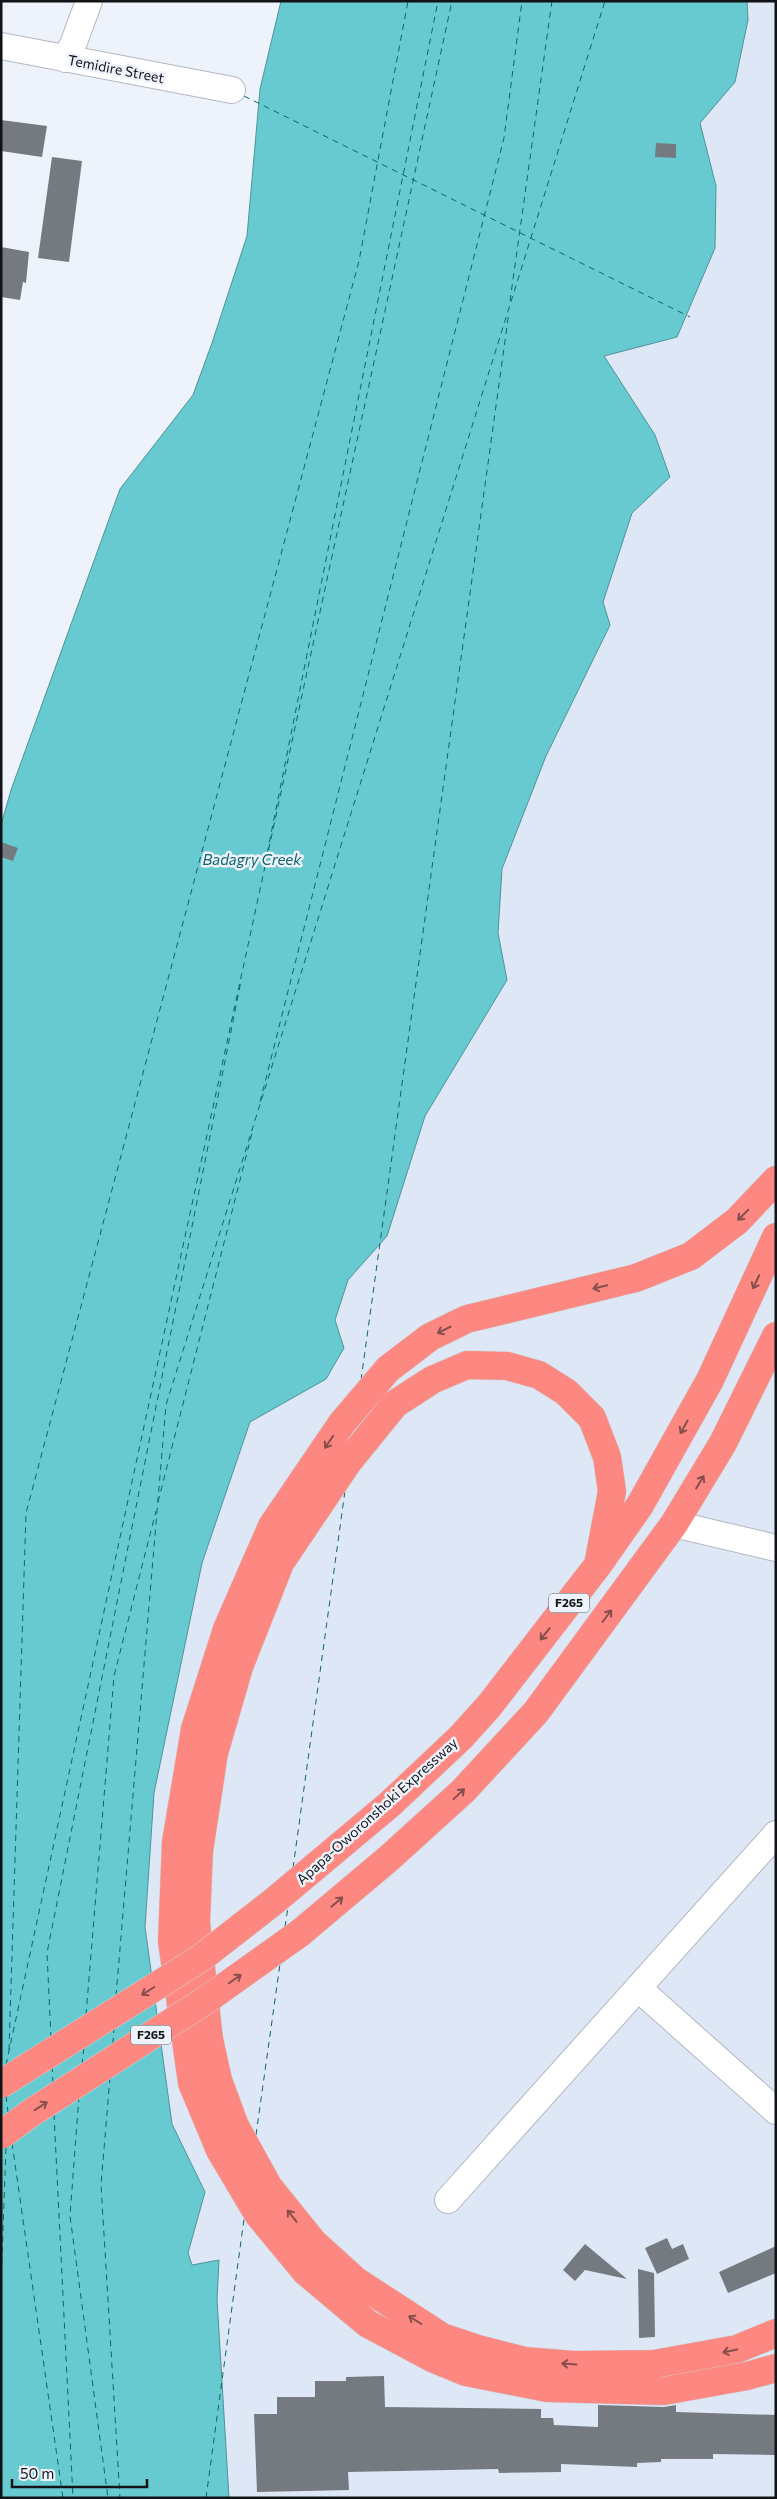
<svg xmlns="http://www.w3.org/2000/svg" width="777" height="2499" font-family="Commissioner,sans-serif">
<rect width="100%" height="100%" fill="#edf2fb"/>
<path fill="#dde7f6" d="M705 1H776V2498H229L217 2299 219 2261 192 2265 188 2253 205 2192 172 2124 145 1927 154 1793 202 1562 250 1422 324 1380 335 1320 346 1285 365 1204 502 874 603 356Z"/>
<path fill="#67cad0" stroke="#4d9398" d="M281 1H747L748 20 735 82 700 123 716 186 715 248 677 337 604 356 655 435 670 477 632 513 603 602 610 625 546 756 502 869 498 933 507 980 425 1116 387 1236 348 1280 335 1320 344 1348 326 1379 250 1422 202 1563 154 1793 145 1927 172 2124 205 2192 188 2253 192 2265 219 2260 217 2299 229 2498H1V825L11 790 120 489 193 395 212 343 247 236 260 89Z"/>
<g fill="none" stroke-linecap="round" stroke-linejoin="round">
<path stroke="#0e6468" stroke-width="1" stroke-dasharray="6 5" stroke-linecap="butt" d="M244 96 690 317
M510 301 552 1
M265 864 438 1
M260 1102 504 138 522 1
M361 1380 509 312
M158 1502 252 1133
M293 1868 345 1491
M285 1927 288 1907
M116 1996 166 1405 605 1
M86 2015 114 1676 156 1511
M51 2038 47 1953 241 981
M113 2044 114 2028
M9 2050 26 1513 359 261 408 1
M6 2065 452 1
M82 2065 84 2047
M52 2066 53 2082
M110 2077 101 2185 120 2498
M6 2096 8 2112
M79 2096 70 2216 108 2498
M54 2114 73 2498
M256 2135 280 1964
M12 2143 63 2498
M1 2286 6 2146
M206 2498 244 2219"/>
</g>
<path fill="#757a81" d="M1 120 47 126 42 157 1 151Z
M656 143 676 144V158L655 157Z
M52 157 82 161 69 262 38 258Z
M1 247 29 252 26 283 23 282 20 300 1 297Z
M1 842 18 848 13 861 1 857Z
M667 2238 672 2249 683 2244 689 2259 657 2274 645 2248Z
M585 2244 627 2279 585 2270 575 2281 563 2270Z
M776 2246V2273L728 2293 719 2272Z
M638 2269 654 2273 655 2337 639 2338Z
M384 2376 385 2407 541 2409V2418H553L554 2425 598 2427V2405L664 2407 676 2405V2412L776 2415V2455L713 2454V2459H661V2462L637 2463V2467L561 2464V2472L499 2473 498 2469 348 2472 349 2490 257 2492 254 2414H277V2397H315V2381H346V2377Z"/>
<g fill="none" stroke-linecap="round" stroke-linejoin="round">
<defs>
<path id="minor" d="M1 46 232 90
M65 59 74 42 89 1
M674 1524 776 1548
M638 1988 776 2111
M448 2200 776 1834"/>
<path id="highway" d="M776 1180 737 1221 691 1256 636 1278 467 1319 430 1337 388 1369 342 1423 272 1526 227 1629 195 1729 176 1842 172 1941 192 2083 220 2150 258 2214 306 2272 368 2324 432 2358 466 2372 547 2388 664 2391 747 2376 776 2368
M598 1565 612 1491 607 1457 592 1418 566 1392 539 1375 507 1366 467 1365 432 1380 395 1404 348 1462 280 1563 239 1667 214 1753 199 1851 196 1922 209 2039 218 2080 235 2126 268 2186 313 2242 356 2281 442 2337 478 2349 525 2361 574 2365 654 2364 737 2349 776 2333
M273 1902 390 1804 461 1737 489 1706 598 1565 640 1505 710 1380 776 1237
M300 1933 388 1859 463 1791 536 1712 674 1524 723 1443 776 1336"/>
</defs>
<use href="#minor" stroke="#b3b8c0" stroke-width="28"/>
<use href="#highway" stroke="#cfd0d0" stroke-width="29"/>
<use href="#minor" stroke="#fff" stroke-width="26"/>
<use href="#highway" stroke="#fc8881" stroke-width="28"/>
<defs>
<path id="highway-bridge" d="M1 2084 201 1958 273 1902
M1 2135 31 2113 206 2000 300 1933"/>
</defs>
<use href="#highway-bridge" stroke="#cfd0d0" stroke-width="29" stroke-linecap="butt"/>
<use href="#highway-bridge" stroke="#fc8881" stroke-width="28"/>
</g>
<defs><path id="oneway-shaft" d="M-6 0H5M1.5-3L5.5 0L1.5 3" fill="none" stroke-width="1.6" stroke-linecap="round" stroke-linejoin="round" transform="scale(1.25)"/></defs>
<g stroke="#864e4c">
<use href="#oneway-shaft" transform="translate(743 1215) rotate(135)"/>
<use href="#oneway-shaft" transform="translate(756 1282) rotate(115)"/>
<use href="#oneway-shaft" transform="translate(600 1287) rotate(166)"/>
<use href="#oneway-shaft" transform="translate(444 1330) rotate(154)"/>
<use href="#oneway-shaft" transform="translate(684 1427) rotate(119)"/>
<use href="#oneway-shaft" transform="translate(329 1442) rotate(124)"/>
<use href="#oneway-shaft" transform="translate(700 1482) rotate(-59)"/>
<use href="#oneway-shaft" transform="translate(607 1616) rotate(-53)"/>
<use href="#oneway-shaft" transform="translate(545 1634) rotate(128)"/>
<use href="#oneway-shaft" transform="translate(459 1794) rotate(-43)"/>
<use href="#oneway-shaft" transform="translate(337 1902) rotate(-40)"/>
<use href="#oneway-shaft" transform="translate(235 1979) rotate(-35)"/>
<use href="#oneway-shaft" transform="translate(148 1991) rotate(148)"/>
<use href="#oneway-shaft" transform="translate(41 2106) rotate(-33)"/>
<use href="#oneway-shaft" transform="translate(292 2216) rotate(-128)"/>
<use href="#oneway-shaft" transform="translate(415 2320) rotate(-148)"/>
<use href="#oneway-shaft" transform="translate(730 2351) rotate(168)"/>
<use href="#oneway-shaft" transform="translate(569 2364) rotate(-176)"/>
</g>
<g text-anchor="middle" stroke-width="5" stroke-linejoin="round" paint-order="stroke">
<g fill="#edf2fb" stroke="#53565b" stroke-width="1">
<rect x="549" y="1593.5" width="40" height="19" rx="4"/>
<rect x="131" y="2025.5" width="40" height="19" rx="4"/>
</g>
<g font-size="12" font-weight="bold" fill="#111316">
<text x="569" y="1607">F265</text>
<text x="151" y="2039">F265</text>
</g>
<g font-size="14" fill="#111316" stroke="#edf2fb">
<text transform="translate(116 69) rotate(11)" y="5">Temidire Street</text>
<text transform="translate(377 1811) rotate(-42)" y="5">Apapa-Oworonshoki Expressway</text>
</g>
<g font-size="15" font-style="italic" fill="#0e6468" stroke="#edf2fb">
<text x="252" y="865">Badagry Creek</text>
</g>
</g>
<rect width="777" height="2499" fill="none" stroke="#111316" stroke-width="5"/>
<path d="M12 2479v8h135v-8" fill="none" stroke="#111316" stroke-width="2.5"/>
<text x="20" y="2479" font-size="15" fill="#111316" stroke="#edf2fb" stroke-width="4" paint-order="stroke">50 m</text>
</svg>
